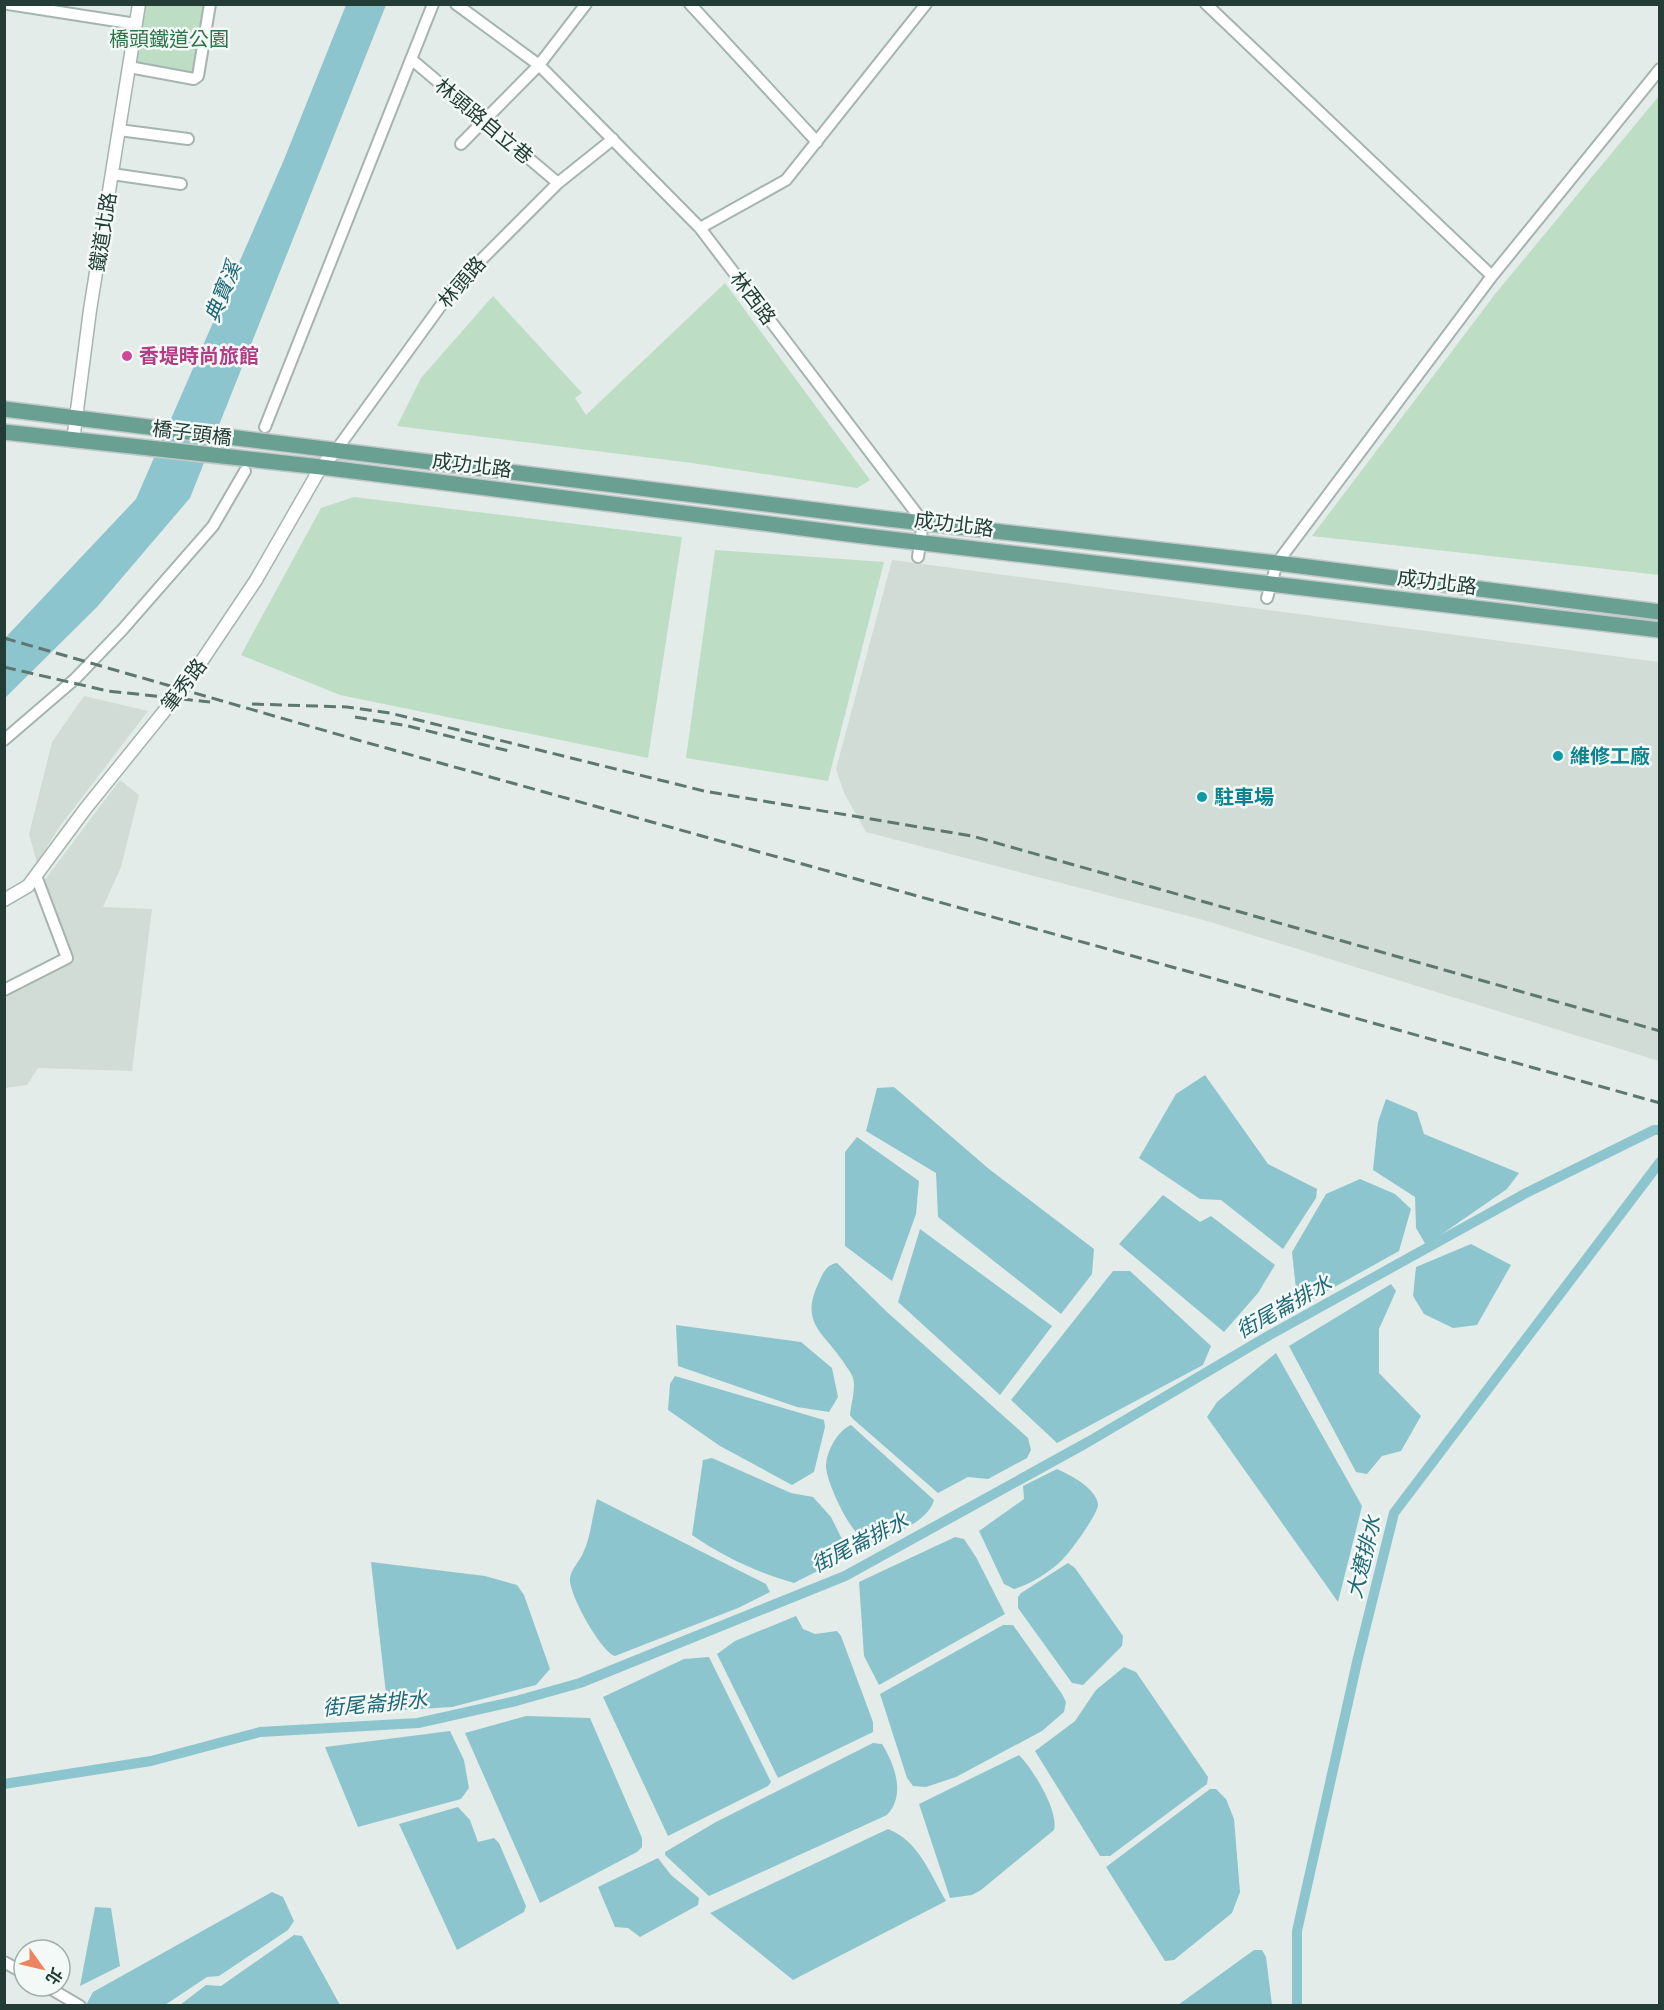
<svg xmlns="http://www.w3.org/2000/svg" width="1664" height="2010" font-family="'Space Grotesk','Noto Sans TC',sans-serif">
<rect width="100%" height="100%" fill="#e3ece8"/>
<path fill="#d1dcd7" d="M892 560 1659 662V1061L1207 921 866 832 844 793 836 769Z
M84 696 148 711 58 829 37 863 29 834 52 742Z
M120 780 139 795 121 867 103 907 152 909 132 1071 38 1068 27 1085 5 1088 4 992 73 961 44 881Z"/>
<path fill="#bdddc5" d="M145 5H205L194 73 134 63Z
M1659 96V575L1312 536 1496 293Z
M725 283 870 480 857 488 692 463 397 426 421 378 493 296 582 393 575 398 586 415Z
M354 497 682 537 648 758 340 695 241 655 321 508Z
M715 550 884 562 828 781 686 758Z"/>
<path fill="#8dc5cf" d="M346 5H386L190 498 97 607 5 698V638L136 499 283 162Z
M1205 1075 1268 1164 1317 1189 1316 1198 1283 1249 1221 1200 1200 1199 1139 1158 1176 1094Z
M894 1087 989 1169 1094 1249 1092 1274 1061 1314 938 1217 936 1173 866 1131 877 1088Z
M1386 1099 1417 1112 1424 1134 1519 1173 1507 1189 1426 1245 1416 1228 1415 1197 1373 1170 1378 1122Z
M857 1137 919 1181 916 1214 892 1281 845 1246V1152Z
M1360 1179 1395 1194 1411 1209 1399 1251 1313 1299 1296 1289 1292 1252 1326 1194Z
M1163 1195 1200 1222 1211 1216 1275 1265 1258 1293 1224 1332 1119 1244Z
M920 1229 1052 1326 1000 1395 898 1302Z
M1471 1244 1511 1265 1477 1325 1453 1328 1424 1314 1413 1296 1416 1267Z
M837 1263 887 1312 1028 1438 1031 1450 1027 1458 988 1479 968 1477 938 1493 853 1419 850 1415C851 1404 856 1388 853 1378 852 1374 848 1369 846 1366 826 1333 798 1325 819 1282 823 1273 826 1265 837 1263Z
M1113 1271H1130L1211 1346 1203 1365 1057 1443 1011 1400Z
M1391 1284 1396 1291 1379 1329V1373L1421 1416 1401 1451 1382 1456 1367 1474 1356 1472 1289 1346Z
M676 1325 801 1342 832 1368 838 1397 829 1412 797 1407 678 1366Z
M1276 1353 1362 1506 1338 1602 1207 1417 1217 1402Z
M675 1376 824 1420 825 1427 814 1472 792 1485 720 1446 668 1410 670 1384Z
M851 1425 934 1500C928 1523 891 1534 872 1544 854 1543 827 1484 826 1467 826 1452 837 1431 851 1425Z
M712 1458 791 1493 813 1497 831 1517 845 1545 841 1559 794 1583C758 1573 722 1556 692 1535L703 1460Z
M1057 1469C1070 1475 1096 1488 1098 1504 1099 1513 1069 1554 1061 1561 1050 1572 1029 1585 1014 1589L1004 1584 979 1531 1024 1499 1023 1486Z
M597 1499 766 1584 770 1592 738 1608 615 1656C601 1652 568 1593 570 1578 571 1569 580 1561 583 1553 591 1537 592 1516 597 1499Z
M955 1537 964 1539 976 1557 1005 1614 879 1685 864 1656 859 1582Z
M371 1562 485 1576 517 1585 524 1595 550 1669 536 1685 452 1707 388 1711Z
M1068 1563 1075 1568 1123 1636 1122 1646 1083 1685 1072 1683 1018 1608V1597L1021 1593Z
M796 1616 803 1629 815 1634 837 1631 841 1636 873 1722V1732L778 1778 717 1654 735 1641Z
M1003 1625H1013L1062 1694 1066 1702 1064 1712 1042 1731 956 1777 926 1787 913 1786 907 1778 880 1694Z
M709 1657 771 1782 768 1786 668 1836 603 1697 684 1659Z
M1124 1667 1136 1672 1208 1777 1207 1784 1110 1856H1100L1035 1751 1075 1721 1096 1690Z
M526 1716 590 1718 642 1838V1847L637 1852 540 1903 465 1733Z
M450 1731 464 1760 469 1788 461 1799 358 1827 325 1747Z
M873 1743 882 1744C895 1765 906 1795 887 1815L709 1896 665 1855V1852L716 1822Z
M1019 1755C1033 1769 1059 1811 1054 1830L981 1890 972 1895 950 1898 919 1804Z
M1210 1789H1216L1226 1799 1234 1819 1240 1892 1232 1913 1174 1960 1165 1961 1106 1867Z
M458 1807 470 1820 478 1842 494 1838 499 1843 526 1906 524 1912 457 1950 399 1824Z
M888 1829C919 1841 930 1874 946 1901L793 1980 710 1913Z
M658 1858 671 1875 699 1898 698 1905 640 1937 628 1928 615 1927 598 1887Z
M272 1892 283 1897 294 1921 288 1930 219 1976 207 1977 165 2005H86L93 1992Z
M95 1907 111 1908 120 1966 80 1986Z
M294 1935 302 1936 340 2005H180L206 1985 221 1986Z
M1254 1950H1262L1266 1957 1272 2005H1178Z"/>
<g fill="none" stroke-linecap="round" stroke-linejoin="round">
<path stroke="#8dc5cf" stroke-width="10" d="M4 1784 151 1761 260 1732 418 1723 516 1701 580 1683 845 1576 1088 1442 1268 1336 1526 1193 1654 1130H1660
M1297 2006V1931L1357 1662 1394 1513 1660 1162"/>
<defs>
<path id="minor" d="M8 4 136 24
M456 4 539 65 700 228 923 522 918 557
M690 4 817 142
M1206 4 1492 276
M411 59 558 183
M129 67 194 79 198 76 210 4
M119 130 188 139
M461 144 539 65 586 4
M112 174 181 184
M700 228 786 180 926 4
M265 427 433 4
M337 449 455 286 558 183 613 139
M1267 598 1277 563 1492 276 1660 69
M4 740 75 679 123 629 213 526 245 471
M4 990 67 958 36 876
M4 1962 24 1973
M46 1986 80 2006"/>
<path id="tertiary" d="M73 441 90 310 139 4
M4 900 28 886 86 808 187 683 256 580 321 467 337 449"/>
<path id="primary" d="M4 409 888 519 1277 563 1660 612
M4 432 321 467 856 535 1660 630"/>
</defs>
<use href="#minor" stroke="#a6b4af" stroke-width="14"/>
<use href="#tertiary" stroke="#a6b4af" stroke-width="15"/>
<use href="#primary" stroke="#c1c9c7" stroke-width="18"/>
<use href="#minor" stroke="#fff" stroke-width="10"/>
<use href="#tertiary" stroke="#fff" stroke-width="12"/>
<use href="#primary" stroke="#69a092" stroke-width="15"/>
<path stroke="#5e7871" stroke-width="3" stroke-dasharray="12 6" stroke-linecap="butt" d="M4 638 354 739 1660 1103
M4 667 108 691 210 702
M252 704 347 707 390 713 704 791 972 836 1660 1031
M355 717 408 726 513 752"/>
</g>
<circle fill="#d1479c" stroke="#f3f9f6" stroke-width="2" cx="127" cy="356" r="6"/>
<g fill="#0f9aa8" stroke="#f3f9f6" stroke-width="2">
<circle cx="1558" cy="756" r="6"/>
<circle cx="1202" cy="797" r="6"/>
</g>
<g text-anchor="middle" stroke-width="5" stroke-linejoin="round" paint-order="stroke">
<g font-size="20" fill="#2f7349" stroke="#f3f9f6">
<text x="169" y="46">橋頭鐵道公園</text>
</g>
<g font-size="20" fill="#233d36" stroke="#f3f9f6">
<text transform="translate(484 121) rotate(40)" y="7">林頭路自立巷</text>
<text transform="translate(103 232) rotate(-81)" y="7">鐵道北路</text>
<text transform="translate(462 282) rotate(-49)" y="7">林頭路</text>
<text transform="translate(753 298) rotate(53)" y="7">林西路</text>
<text transform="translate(192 433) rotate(7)" y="7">橋子頭橋</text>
<text transform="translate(472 465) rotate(7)" y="7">成功北路</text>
<text transform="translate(954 524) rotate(7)" y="7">成功北路</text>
<text transform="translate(1437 582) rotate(7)" y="7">成功北路</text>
<text transform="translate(184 685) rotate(-53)" y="7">筆秀路</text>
</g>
<g font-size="20" font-weight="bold" fill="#b23c85" stroke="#f3f9f6" text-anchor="start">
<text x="139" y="363">香堤時尚旅館</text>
</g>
<g font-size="20" font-weight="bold" fill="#0d838f" stroke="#f3f9f6" text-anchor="start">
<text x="1570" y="763">維修工廠</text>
<text x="1214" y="804">駐車場</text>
</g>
<g font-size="21" font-style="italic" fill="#1f6877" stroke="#f3f9f6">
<text transform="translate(223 292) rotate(-68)" y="7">典寶溪</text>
<text transform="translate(1284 1307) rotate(-29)" y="7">街尾崙排水</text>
<text transform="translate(860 1543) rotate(-27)" y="7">街尾崙排水</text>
<text transform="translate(1364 1557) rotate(-76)" y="7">大遼排水</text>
<text transform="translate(375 1704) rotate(-5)" y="7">街尾崙排水</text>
</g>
</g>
<rect width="1664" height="2010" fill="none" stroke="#233d36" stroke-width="12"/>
<g transform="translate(42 1968) rotate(124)"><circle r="28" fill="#f3f9f6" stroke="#a0aea9" stroke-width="1.5"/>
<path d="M0-4.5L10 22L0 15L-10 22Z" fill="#ed8360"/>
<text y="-9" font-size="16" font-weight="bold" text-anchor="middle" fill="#233d36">北</text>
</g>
</svg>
